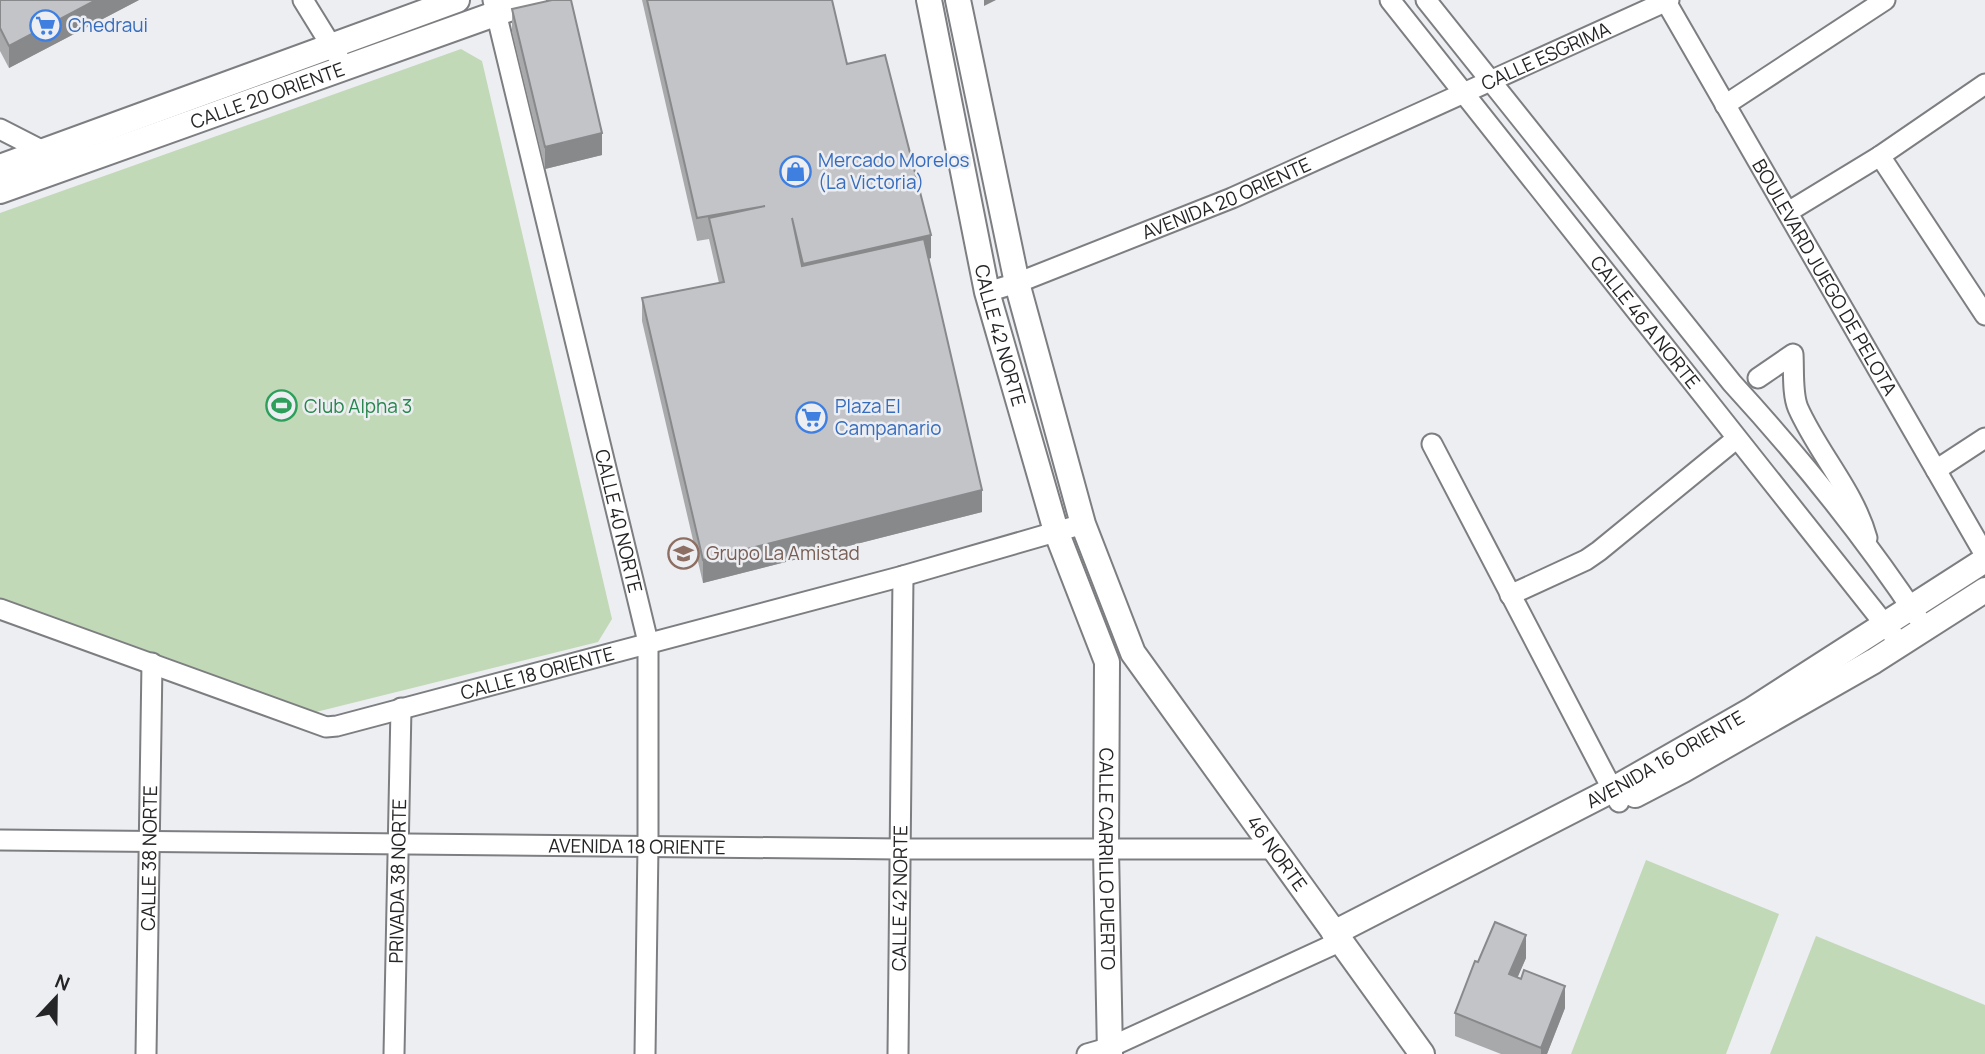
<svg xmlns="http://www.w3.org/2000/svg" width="1985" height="1054" font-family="Manrope,sans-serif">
<rect width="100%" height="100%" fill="#edeef2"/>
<path fill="#c1d9b7" d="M461 49 482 61 612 619 598 642 316 712 195 668 183 666 171 659 0 598V213Z
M1646 860 1779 914 1726 1054H1571Z
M1816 936 1985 1005V1054H1770Z"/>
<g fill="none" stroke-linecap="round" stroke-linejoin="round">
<defs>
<g id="minor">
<path d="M303 0 345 68"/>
<path id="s1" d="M493 0 648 642V846L645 1054"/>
<path id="s2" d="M1390 0 1894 636"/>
<path d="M1426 0 1732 383C1797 454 1865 538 1918 618"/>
<path id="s3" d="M1665 0 1985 555"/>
<path d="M1725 105 1885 0"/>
<path d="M0 129 43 151 47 160"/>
<path d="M1880 156 1985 315"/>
<path d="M1788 212 1880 156 1985 84"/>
<path id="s4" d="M987 292 1017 283 1232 198 1669 0"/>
<path d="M1758 378 1793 354C1794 370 1792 394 1798 408 1818 453 1854 491 1867 538"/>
<path d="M1432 444 1619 802"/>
<path d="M1936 470 1985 438"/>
<path d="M1510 595 1586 560 1599 551 1736 439"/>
<path id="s5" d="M0 609 326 727 337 726 903 576 1083 524"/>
<path id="s6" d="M0 840 900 849H1274"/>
<path id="s7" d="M146 1054 152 663"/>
<path id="s8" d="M394 1054 401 708"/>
<path id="s9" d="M898 1054 903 576"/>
<path d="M1087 1054 1108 1048 1339 942"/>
</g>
<g id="major">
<path id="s10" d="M929 0 987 292 1056 531 1107 662 1106 850 1110 1054"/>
<path id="s11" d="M958 0 1017 283 1083 524 1133 653 1422 1054"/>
<path d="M0 167 457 0"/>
<path id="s12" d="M0 191 534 0"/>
<path d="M1635 795 1683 770 1874 661 1985 590"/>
<path id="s13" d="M1334 933 1612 790 1750 711 1985 560"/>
</g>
</defs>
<use href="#minor" stroke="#7d7e81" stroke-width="23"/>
<use href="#major" stroke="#7d7e81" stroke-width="28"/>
<use href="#minor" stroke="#fff" stroke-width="19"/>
<use href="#major" stroke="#fff" stroke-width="24"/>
</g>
<path fill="#a8a9ab" d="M0 0H139L9 68 0 51Z
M642 0H832L847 64 931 258 929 259 982 512 703 583 642 321V298L719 283 709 239 697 241Z
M512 9 602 155 545 169 512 32Z
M1526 958 1517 978 1565 1008 1547 1054H1501L1455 1036V1013L1478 962Z"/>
<path fill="#88898b" d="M96 0H139L9 68V46Z
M984 0H996L984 6Z
M602 133V155L545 169V147Z
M931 235V258L803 287V264Z
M982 490V512L703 583V560Z
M1526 935V958L1509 997V974Z
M1565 986V1008L1547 1054H1541V1048Z"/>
<path fill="#c3c4c7" stroke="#88898b" stroke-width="2" d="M0 0H96L9 46 0 28Z
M552 0H571L602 133 545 147 512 9Z
M647 0H832L847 64 885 55 931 235 803 264 792 218 802 266 924 239 982 490 703 560 642 298 724 282 709 218 765 206 697 218Z
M1495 922 1526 935 1509 974 1521 979 1524 970 1565 986 1541 1048 1455 1013 1475 961 1478 962Z"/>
<defs>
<symbol id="supermarket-ring" viewBox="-11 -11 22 22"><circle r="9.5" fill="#edeef2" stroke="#3f7fe0" stroke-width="1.5"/><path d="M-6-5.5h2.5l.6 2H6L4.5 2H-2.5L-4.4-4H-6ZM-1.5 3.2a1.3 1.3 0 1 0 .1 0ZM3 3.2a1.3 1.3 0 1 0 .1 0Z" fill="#3f7fe0"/></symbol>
<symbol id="shop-ring" viewBox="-11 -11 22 22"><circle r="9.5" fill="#edeef2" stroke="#3f7fe0" stroke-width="1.5"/><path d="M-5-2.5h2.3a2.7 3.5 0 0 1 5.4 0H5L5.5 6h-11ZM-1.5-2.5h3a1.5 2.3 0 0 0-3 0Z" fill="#3f7fe0"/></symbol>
<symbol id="stadium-ring" viewBox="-11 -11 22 22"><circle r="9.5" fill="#edeef2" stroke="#2e9e5b" stroke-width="1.5"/><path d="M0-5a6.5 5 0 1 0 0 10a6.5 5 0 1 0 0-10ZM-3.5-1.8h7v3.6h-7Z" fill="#2e9e5b"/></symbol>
<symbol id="school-ring" viewBox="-11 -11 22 22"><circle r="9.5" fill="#edeef2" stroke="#8d6e63" stroke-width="1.5"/><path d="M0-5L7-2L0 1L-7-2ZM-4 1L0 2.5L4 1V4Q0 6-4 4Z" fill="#8d6e63"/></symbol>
</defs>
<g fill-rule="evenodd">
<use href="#supermarket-ring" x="28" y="8" width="35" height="35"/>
<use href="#shop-ring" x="778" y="154" width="35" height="35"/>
<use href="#stadium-ring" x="264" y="388" width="35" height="35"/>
<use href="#supermarket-ring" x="794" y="400" width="35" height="35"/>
<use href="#school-ring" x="666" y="536" width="35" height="35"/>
</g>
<g text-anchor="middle" stroke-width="5" stroke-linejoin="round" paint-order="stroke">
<g font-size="19" fill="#366cbe" stroke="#edeef2" text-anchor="start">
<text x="68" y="32">Chedraui</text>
<text x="818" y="167">Mercado Morelos<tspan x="818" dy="22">(La Victoria)</tspan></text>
<text x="835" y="413">Plaza El<tspan x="835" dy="22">Campanario</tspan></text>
</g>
<g font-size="19" fill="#252527" stroke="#edeef2">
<text dy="7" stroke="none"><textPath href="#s4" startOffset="607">CALLE ESGRIMA</textPath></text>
<text dy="7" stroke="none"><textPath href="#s12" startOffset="284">CALLE 20 ORIENTE</textPath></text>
<text dy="7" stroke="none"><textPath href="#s4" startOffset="257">AVENIDA 20 ORIENTE</textPath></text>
<text dy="7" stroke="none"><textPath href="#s3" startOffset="320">BOULEVARD JUEGO DE PELOTA</textPath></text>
<text dy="7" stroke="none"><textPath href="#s2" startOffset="411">CALLE 46 A NORTE</textPath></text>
<text dy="7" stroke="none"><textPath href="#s10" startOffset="343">CALLE 42 NORTE</textPath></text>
<text dy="7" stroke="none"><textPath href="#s1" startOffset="536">CALLE 40 NORTE</textPath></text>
<text dy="7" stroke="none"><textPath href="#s5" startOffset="565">CALLE 18 ORIENTE</textPath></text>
<text dy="7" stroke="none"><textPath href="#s13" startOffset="374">AVENIDA 16 ORIENTE</textPath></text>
<text dy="7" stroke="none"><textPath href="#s6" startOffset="637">AVENIDA 18 ORIENTE</textPath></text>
<text dy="7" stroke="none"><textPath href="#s11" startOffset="924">46 NORTE</textPath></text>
<text dy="7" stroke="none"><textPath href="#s7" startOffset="196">CALLE 38 NORTE</textPath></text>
<text dy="7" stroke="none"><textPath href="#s10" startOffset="884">CALLE CARRILLO PUERTO</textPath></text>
<text dy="7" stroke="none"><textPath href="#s8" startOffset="173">PRIVADA 38 NORTE</textPath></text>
<text dy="7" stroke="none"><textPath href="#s9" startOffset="156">CALLE 42 NORTE</textPath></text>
</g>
<g font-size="19" fill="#27864d" stroke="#edeef2" text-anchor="start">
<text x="304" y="413">Club Alpha 3</text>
</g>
<g font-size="19" fill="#785e54" stroke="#edeef2" text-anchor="start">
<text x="706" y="560">Grupo La Amistad</text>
</g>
</g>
<g transform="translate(56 998) rotate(22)" stroke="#edeef2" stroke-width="5" paint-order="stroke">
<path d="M0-5L12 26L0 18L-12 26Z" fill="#252527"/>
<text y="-10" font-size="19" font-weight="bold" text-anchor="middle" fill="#252527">N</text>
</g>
</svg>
